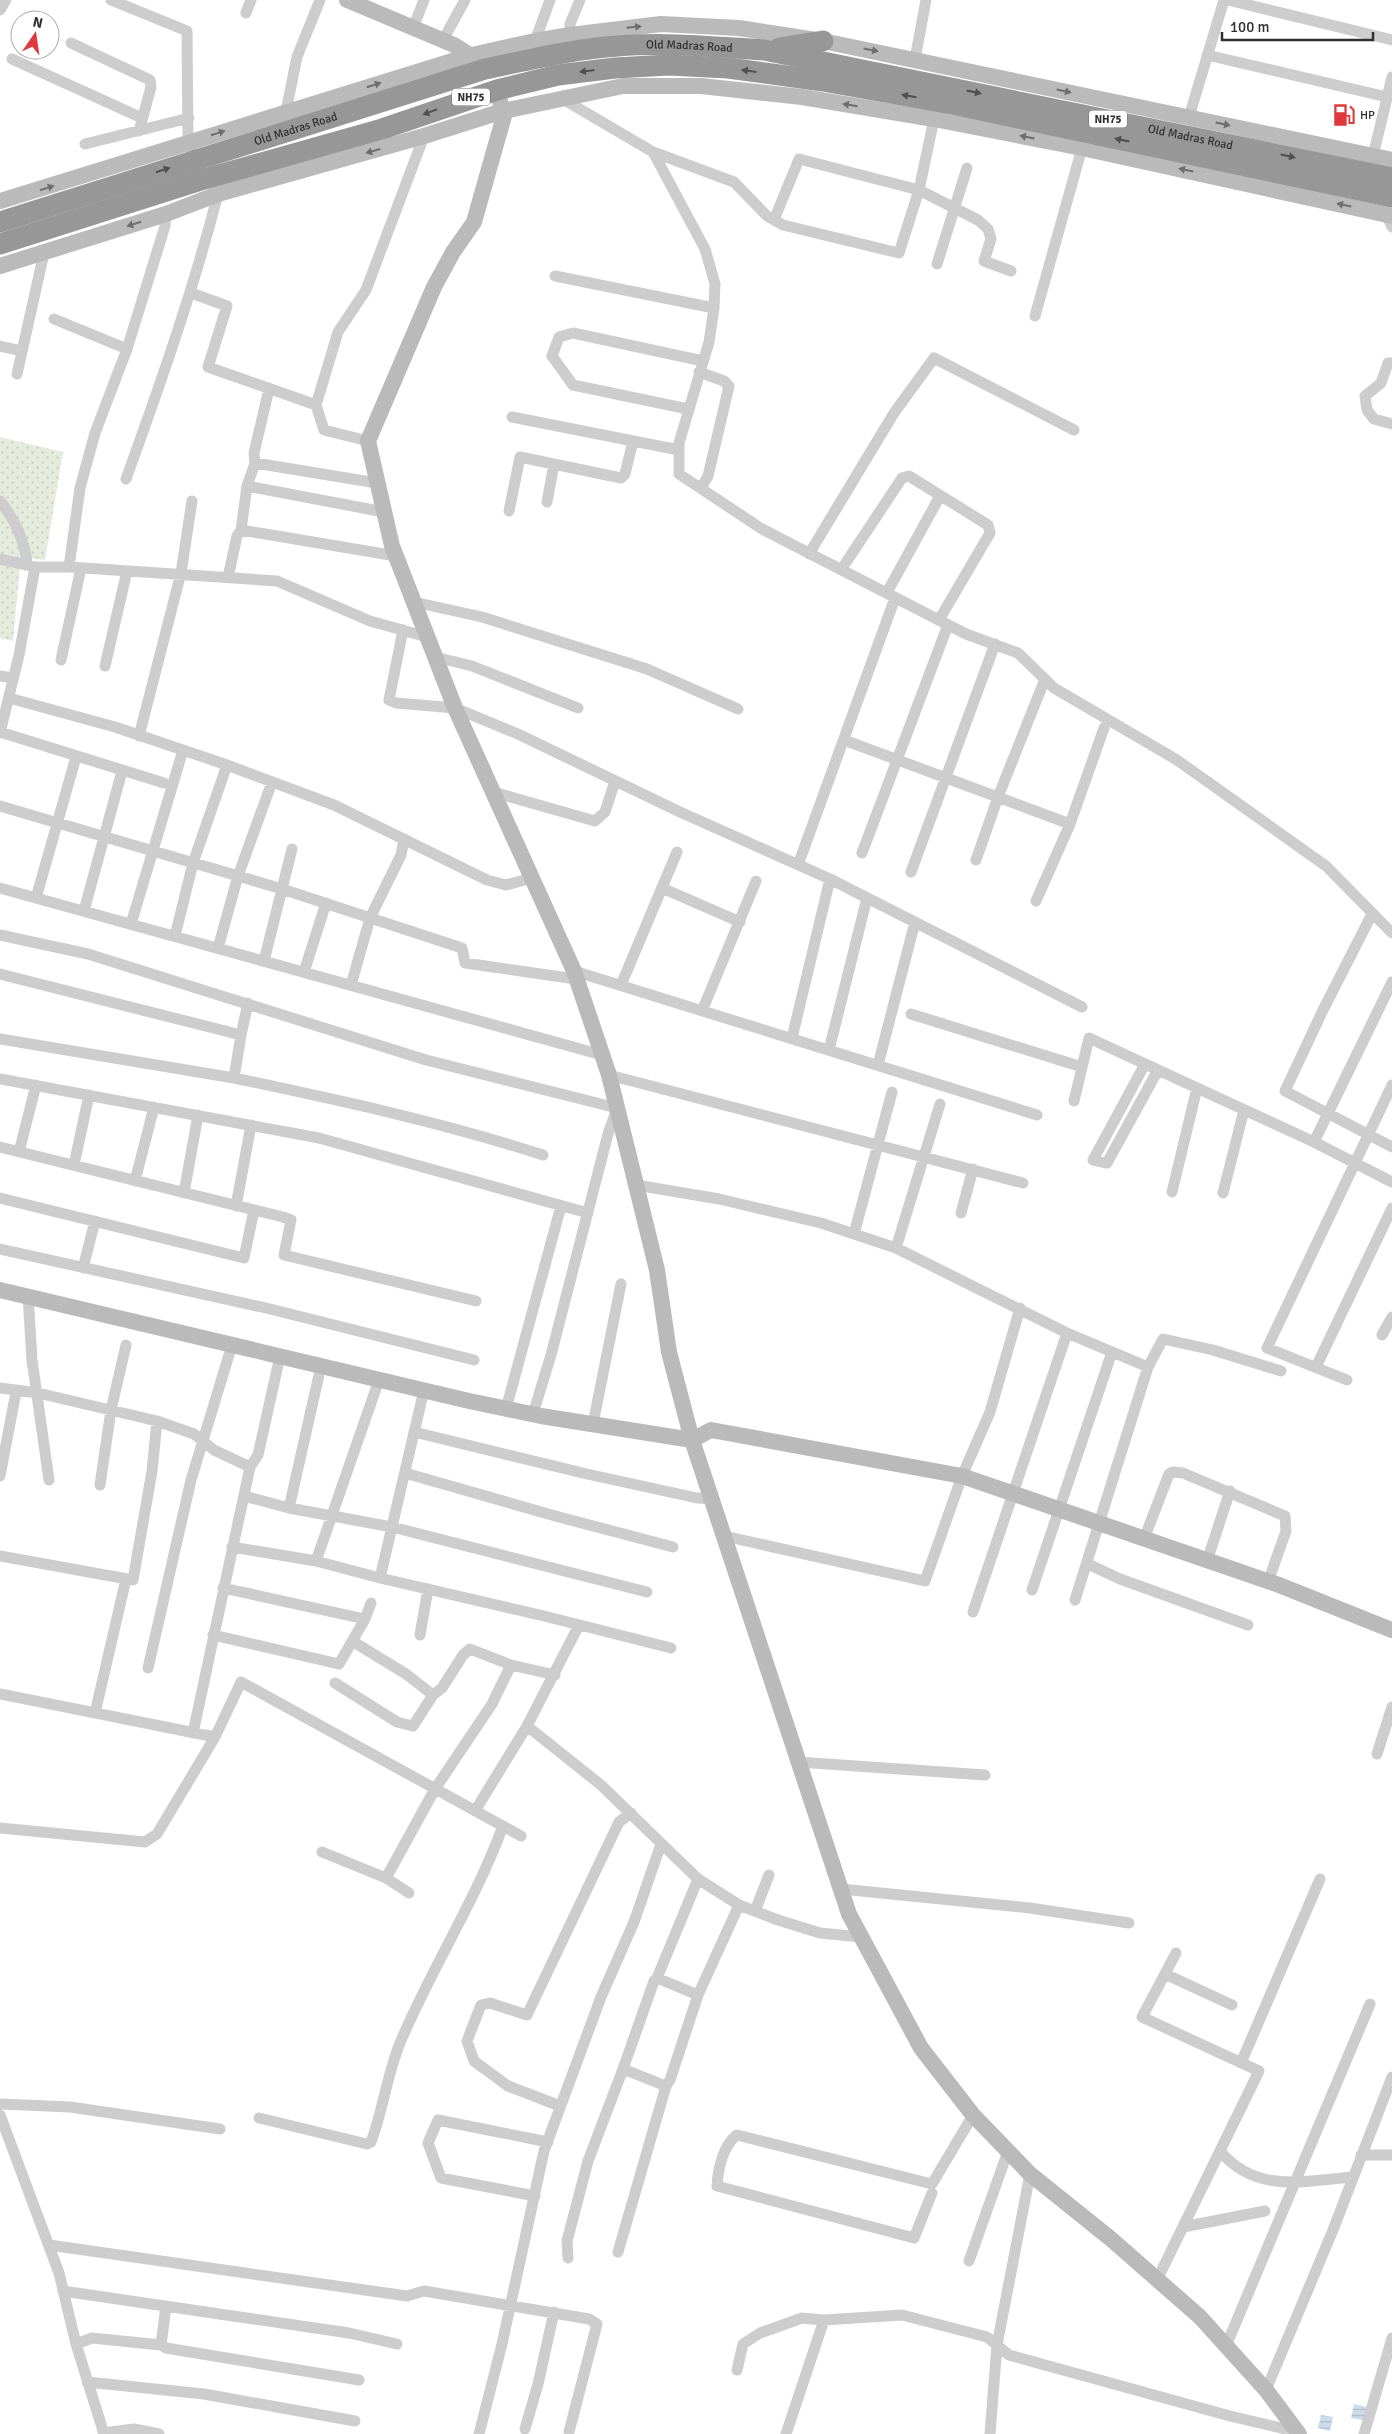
<svg xmlns="http://www.w3.org/2000/svg" width="1392" height="2434" font-family="Signika,sans-serif">
<defs>
<pattern id="grass-dots" width="8" height="8" patternUnits="userSpaceOnUse" patternTransform="scale(1.25)"><rect width="8" height="8" fill="#e5ecde"/><path d="M2 2h.1M6 6h.1" fill="none" stroke="#c5cbbf" stroke-width="1.8" stroke-linecap="round"/></pattern>
<pattern id="water-rules" width="6" height="5" patternUnits="userSpaceOnUse" patternTransform="scale(1.25)"><rect width="6" height="5" fill="#cbdceb"/><path d="M0 2.5h6" fill="none" stroke="#afbdca"/></pattern>
</defs>
<rect width="100%" height="100%" fill="#fff"/>
<path fill="url(#grass-dots)" d="M0 437 63 452 45 560 21 557 13 641 0 638Z"/>
<path fill="url(#water-rules)" d="M1354 2404 1367 2407 1364 2420 1351 2418Z
M1321 2415 1333 2417 1330 2431 1318 2428Z"/>
<g fill="none" stroke-linecap="round" stroke-linejoin="round">
<path stroke="#cdcdcd" stroke-width="11" d="M111 0 187 31 188 141 191 149
M1228 0 1392 40
M0 10 6 0
M246 13 251 0
M413 28 424 0
M570 35V24L580 0
M443 40 465 0
M535 41 550 0
M71 43 150 80 151 87 139 131
M1207 55 1387 97
M12 59 142 118
M915 59 926 0
M561 98 653 152 705 249 715 284 714 308 709 342 679 443V474L762 529 966 634 1018 653 1054 688 1177 760 1326 866 1392 933
M286 111 297 57 320 0
M1189 117 1224 0
M85 144 189 118
M653 152 734 182 767 216 783 225 899 253 919 190 934 119
M1373 156 1392 77
M166 214 165 226 127 349 95 433 80 488 69 567 277 581 370 621 427 637
M1386 214 1392 227
M774 220 799 159 919 190 978 220 988 229 991 239 984 261 1011 271
M937 264 967 168
M555 276 714 308
M191 293 227 306 208 367 316 405
M1035 316 1082 148
M54 319 127 349
M0 346 22 351
M1392 363H1388L1381 383 1365 396 1367 410 1374 419 1392 424
M699 372 724 381 729 386 708 476 701 488
M17 374 44 253
M688 409 573 385 552 356 559 337 573 333 703 361
M512 417 679 450
M368 441 324 430 316 405 338 332 366 290 424 136
M255 463 377 483
M126 479C160 385 193 291 218 194
M247 486 384 512
M0 501C15 520 25 540 27 564
M547 502 554 464
M509 511 520 457 621 478 625 474 633 441
M241 530 396 556
M809 554 894 413 934 358 1074 430
M0 559 35 567H69
M845 564 902 478 909 476 988 525 990 533 939 620
M228 577 237 536 241 530 247 486 255 463 254 453 269 389
M890 587 940 496
M414 602 482 617 647 669 738 709
M403 630 389 700 396 703 455 708 518 734 680 812 830 879 1082 1007
M435 657 472 666 578 708
M61 660 81 568
M105 666 127 571
M0 676 13 678
M9 698 115 727 227 765 334 805 487 880 506 885 532 878
M0 732 164 783
M0 733 19 655 35 567
M139 736 181 573 192 501
M844 740 1070 824 1104 728
M493 792 595 821 605 812 615 781
M0 806 282 889 462 948 465 963 576 979
M862 853 946 630
M976 860 998 797 1045 679
M798 865 895 598
M911 872 995 644
M0 888 602 1055
M662 888 740 922
M36 898 76 757
M1036 901 1070 824
M84 911 122 771
M1372 914 1323 1010 1285 1091 1392 1147
M131 924 183 750
M0 935 88 954 426 1060 617 1108 608 1134 551 1355 533 1414
M175 936 193 863 227 765
M218 948 238 876 272 782
M264 961 292 849
M574 971 1037 1115
M304 972 326 903
M0 974 241 1035 234 1078 0 1039
M351 985 370 918 401 855 404 839
M621 985 677 852
M702 1011 756 881
M911 1014 1082 1067
M241 1035 248 1003
M792 1038 830 879
M829 1050 867 898
M1145 1064 1093 1160 1107 1163 1158 1070
M878 1065 915 922
M609 1075 1023 1183
M234 1078C338 1100 441 1122 543 1155
M0 1079 319 1138 588 1213
M1074 1101 1089 1038 1314 1142 1392 1182
M1314 1142 1392 982
M0 1147 283 1217 291 1220 284 1255 476 1301
M19 1152 36 1085
M74 1165 89 1095
M135 1181 154 1107
M636 1185 719 1199 821 1223 896 1248 1067 1333 1148 1367 1163 1339 1213 1350 1281 1371
M1172 1192 1197 1088
M184 1193 198 1115
M1223 1193 1244 1110
M0 1198 244 1258 254 1210
M236 1206 251 1125
M961 1213 973 1169
M854 1234 892 1092
M896 1248 940 1104
M0 1249 266 1308 474 1360
M83 1268 95 1221
M28 1296 32 1360 49 1480
M1382 1335 1392 1317
M1316 1367 1392 1208
M1347 1380 1267 1348 1392 1085
M0 1388 38 1393 157 1421 194 1434 214 1450 250 1467
M506 1409 561 1206
M593 1424 621 1284
M414 1432 587 1474 697 1498 712 1499
M405 1473 559 1517 673 1547
M0 1476 16 1392
M100 1485 111 1410 126 1345
M244 1496 289 1508 392 1527 647 1592
M289 1508 321 1366
M724 1536 925 1581 962 1476 990 1412 1020 1308
M1144 1539 1169 1474 1173 1472 1183 1473 1285 1516 1286 1531 1268 1582
M232 1547 316 1561 379 1380
M0 1556 133 1580 152 1471 157 1421
M316 1561 380 1578 424 1390
M1207 1561 1230 1491
M1088 1564 1120 1579 1248 1625
M380 1578 544 1616 671 1648
M1032 1590 1112 1352
M1075 1600 1148 1367
M973 1612 1067 1333
M365 1619 371 1603
M213 1635 339 1664 365 1619 223 1588
M420 1635 428 1589
M352 1641 406 1674 433 1695
M148 1668 191 1480 232 1345
M335 1683 397 1722 413 1726 433 1695 442 1688 463 1655 470 1649 511 1665 555 1675
M0 1694 215 1737
M95 1713 126 1579
M527 1726 601 1785 698 1879 739 1905 778 1920 820 1933 861 1937
M193 1733 250 1467 258 1455 280 1356
M1377 1754 1392 1707
M798 1762 985 1775
M475 1811 527 1726 579 1625
M0 1828 145 1842 157 1834 215 1737 241 1682 521 1836
M322 1852 386 1878 435 1789 492 1704 511 1665
M386 1878 409 1893
M841 1889 1030 1908 1129 1923
M755 1911 769 1875
M1165 1974 1232 2005
M657 1978 698 1995
M1241 2063 1320 1879
M623 2069 666 2086
M0 2104 70 2107 220 2129
M560 2106 508 2086 474 2061 467 2041 481 2005 490 2003 527 2015 619 1822 631 1813
M0 2115 59 2273 76 2344 104 2434
M259 2118 367 2144 371 2142C383 2110 387 2075 400 2043 431 1969 475 1902 503 1826
M1220 2151C1256 2194 1304 2181 1353 2177
M1361 2155H1392
M932 2193 914 2238 717 2186C718 2169 723 2145 737 2135L932 2184 973 2115
M535 2196 441 2178 428 2143 438 2120 548 2142
M1183 2227 1265 2211
M49 2245 407 2296 424 2291 589 2319 597 2324 569 2432
M618 2252 666 2086 670 2080 698 1995 739 1905
M568 2258 567 2241 588 2161 623 2069 654 1981 657 1978 698 1879
M969 2261 1008 2151
M1157 2280 1259 2071 1142 2017 1176 1953
M63 2291 349 2333 397 2344
M76 2344 92 2338 161 2345 166 2348 359 2380
M161 2345 166 2306
M1226 2346 1370 2004
M737 2370 743 2344 760 2333 802 2318 824 2320 902 2315 987 2337 1009 2355 1230 2416 1298 2432
M87 2382 204 2394 355 2421
M1266 2390 1333 2230 1392 2077
M525 2429 538 2384 554 2312
M103 2433 134 2429 159 2434
M479 2434 502 2344 544 2151 601 1997 634 1922 661 1844
M786 2434 824 2320
M990 2434 997 2345 1030 2174
M1364 2434 1392 2338"/>
<path stroke="#bababa" stroke-width="16" d="M347 0 454 45 476 59
M497 90 504 116 474 222 453 252 434 287 368 441 392 546 455 708 574 971 609 1075 657 1270 669 1352 692 1440 849 1914 921 2048 973 2115 1030 2174 1111 2239 1200 2317 1266 2390 1299 2434
M0 201 472 55 535 41 570 35 661 24 739 28 823 41 1392 160
M0 266 166 214 218 194 424 136 503 111 623 86H701L802 97 934 119 1082 148 1392 216
M0 1290 469 1401 541 1416 692 1440 711 1430 962 1476 1279 1585 1392 1630"/>
<g stroke="#979797" stroke-width="21">
<path d="M779 48 823 41"/>
<path id="s1" d="M0 222 485 69C529 60 573 49 618 46 666 42 716 47 764 50L1392 178"/>
<path d="M0 244 201 180 382 129 497 90 558 75 615 68 669 65 728 68 823 81 957 105 1392 197"/>
</g>
</g>
<defs><path id="oneway-solid" d="M-6-.8H1V-3.2L6.5 0L1 3.2V.8H-6Z" transform="scale(1.25)"/></defs>
<g fill="#6e6e6e">
<use href="#oneway-solid" transform="translate(634 27) rotate(-6)"/>
<use href="#oneway-solid" transform="translate(871 50) rotate(11)"/>
<use href="#oneway-solid" transform="translate(374 85) rotate(-17)"/>
<use href="#oneway-solid" transform="translate(1064 91) rotate(12)"/>
<use href="#oneway-solid" transform="translate(850 105) rotate(-171)"/>
<use href="#oneway-solid" transform="translate(1223 124) rotate(12)"/>
<use href="#oneway-solid" transform="translate(218 133) rotate(-18)"/>
<use href="#oneway-solid" transform="translate(1027 137) rotate(-169)"/>
<use href="#oneway-solid" transform="translate(373 151) rotate(164)"/>
<use href="#oneway-solid" transform="translate(1186 170) rotate(-168)"/>
<use href="#oneway-solid" transform="translate(47 188) rotate(-18)"/>
<use href="#oneway-solid" transform="translate(1344 205) rotate(-168)"/>
<use href="#oneway-solid" transform="translate(134 224) rotate(163)"/>
</g>
<g fill="#4f4f4f">
<use href="#oneway-solid" transform="translate(587 71) rotate(173)"/>
<use href="#oneway-solid" transform="translate(749 71) rotate(-172)"/>
<use href="#oneway-solid" transform="translate(974 92) rotate(12)"/>
<use href="#oneway-solid" transform="translate(909 96) rotate(-170)"/>
<use href="#oneway-solid" transform="translate(430 112) rotate(160)"/>
<use href="#oneway-solid" transform="translate(1122 140) rotate(-168)"/>
<use href="#oneway-solid" transform="translate(1288 156) rotate(12)"/>
<use href="#oneway-solid" transform="translate(163 170) rotate(-18)"/>
</g>
<defs>
<symbol id="fuel-bare" viewBox="-9 -9 18 18"><path d="M-5.5-6h7V0h2V4h1.3V-2.5L3-4.5l.8-.8L6-3V5H2.5V1h-1V6h-7ZM-4.2-4.7v3.2H.2V-4.7Z" fill="#de3a3b" stroke="#fff" stroke-width="2.5" paint-order="stroke"/></symbol>
</defs>
<g fill-rule="evenodd">
<use href="#fuel-bare" x="1328" y="99" width="32" height="32"/>
</g>
<g text-anchor="middle" stroke-width="5" stroke-linejoin="round" paint-order="stroke">
<g fill="#fff" stroke="#6e6e6e" stroke-width="1">
<rect x="452" y="88.5" width="38" height="17" rx="4"/>
<rect x="1089" y="110.5" width="38" height="17" rx="4"/>
</g>
<g font-size="11" font-weight="bold" fill="#303030">
<text x="471" y="101">NH75</text>
<text x="1108" y="123">NH75</text>
</g>
<g font-size="12" fill="#303030" stroke="#fff">
<text dy="4" stroke="none"><textPath href="#s1" startOffset="715">Old Madras Road</textPath></text>
<text dy="4" stroke="none"><textPath href="#s1" startOffset="310">Old Madras Road</textPath></text>
<text dy="4" stroke="none"><textPath href="#s1" startOffset="1225">Old Madras Road</textPath></text>
</g>
<g font-size="12" fill="#303030" stroke="#fff" text-anchor="start">
<text x="1360" y="119">HP</text>
</g>
</g>
<g transform="translate(35 35) rotate(13)"><circle r="24" fill="#ffffff" stroke="#acacac"/>
<path d="M0-4L9 19L0 12L-9 19Z" fill="#de3a3b"/>
<text y="-8" font-size="14" font-weight="bold" text-anchor="middle" fill="#303030">N</text>
</g>
<path d="M1222 32v8h151v-8" fill="none" stroke="#303030" stroke-width="2.5"/>
<text x="1230" y="32" font-size="15" fill="#303030" stroke="#ffffff" stroke-width="4" paint-order="stroke">100 m</text>
</svg>
